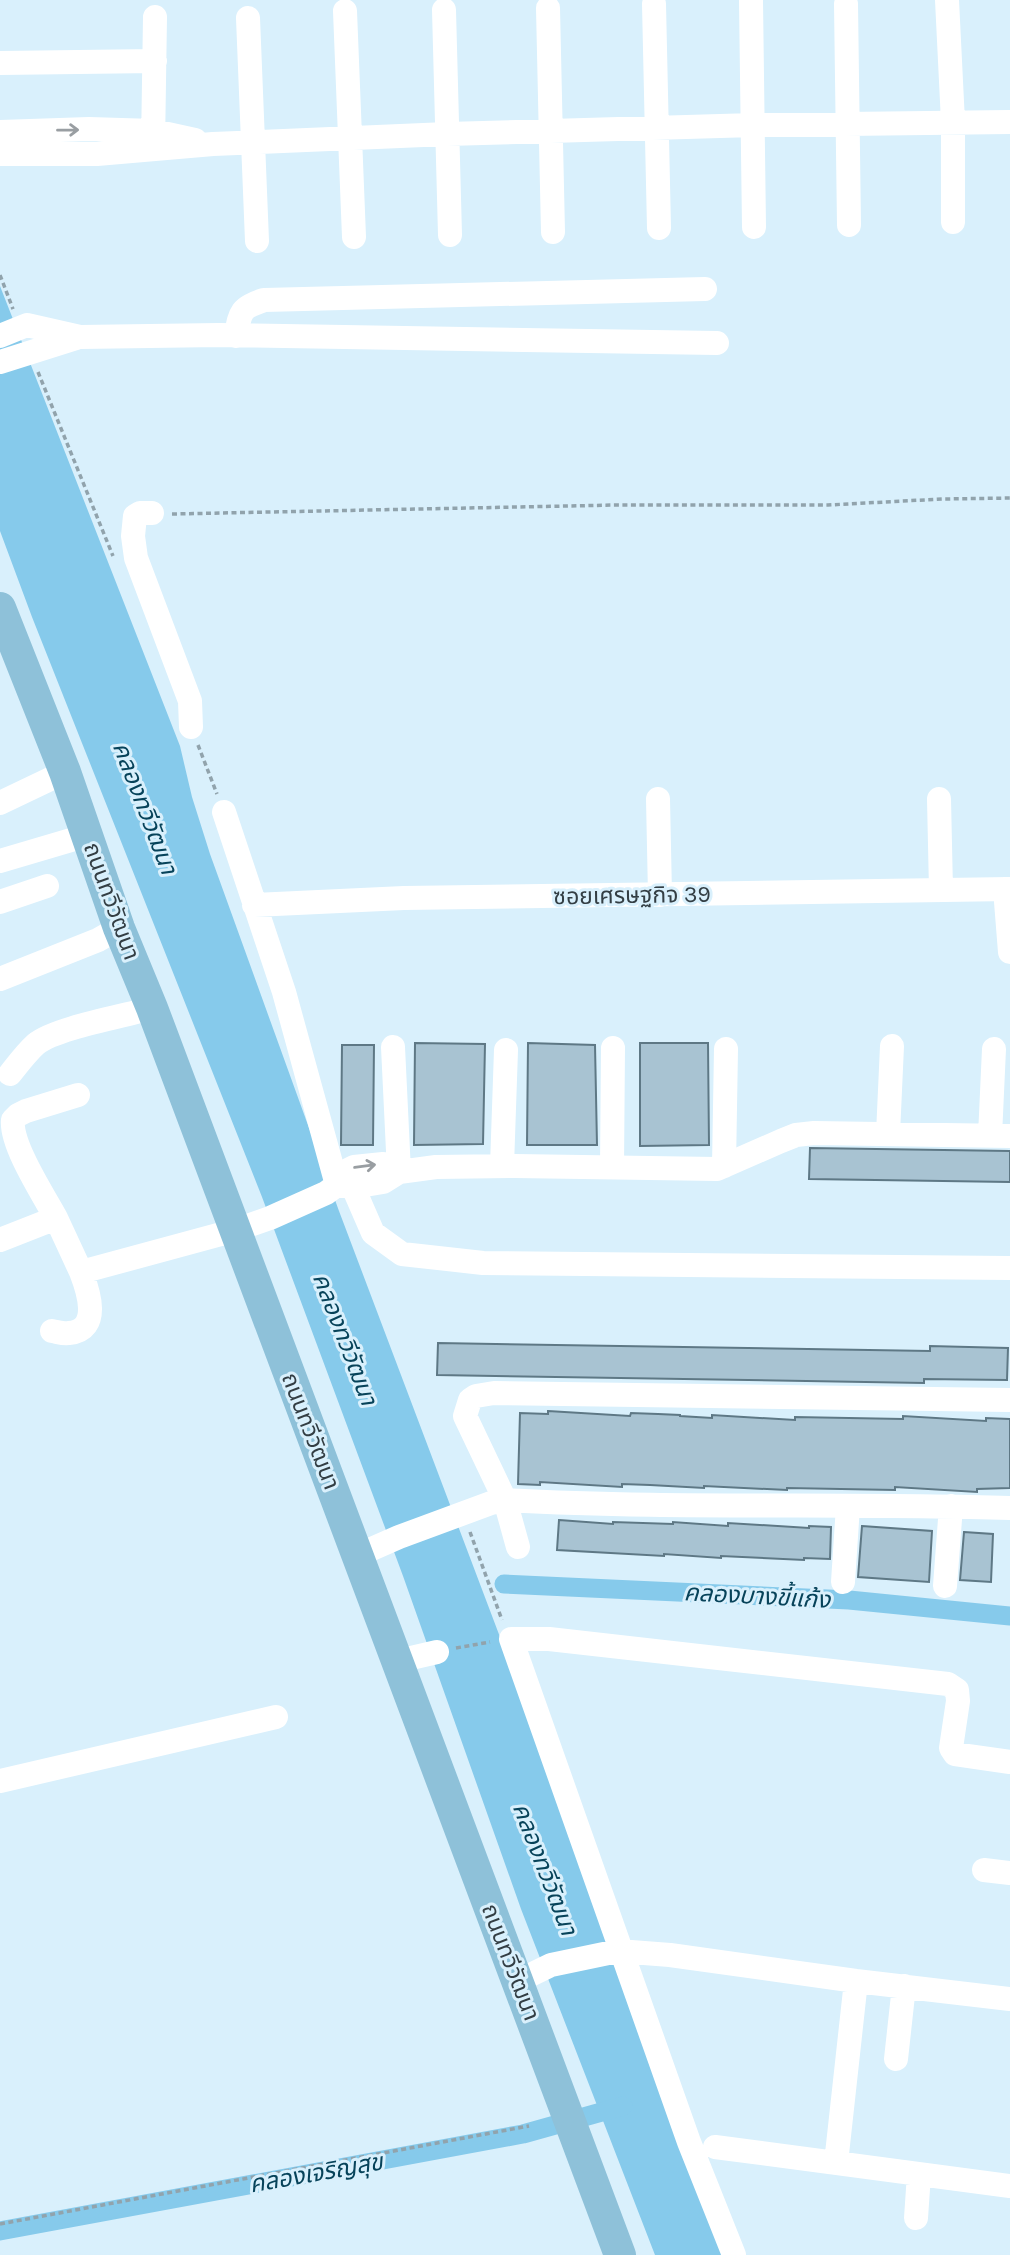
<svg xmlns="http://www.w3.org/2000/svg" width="1010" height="2255" font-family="Karla,'Noto Sans Thai',sans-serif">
<rect width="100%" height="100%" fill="#d9f0fc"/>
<path fill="#86caeb" d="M0 286 180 746 192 797 210 854 339 1211 616 1944 729 2255H655L521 1909 403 1576 262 1197 32 617 0 531Z"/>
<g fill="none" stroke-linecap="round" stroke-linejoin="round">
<path stroke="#86caeb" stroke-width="19" d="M504 1584 849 1600 1010 1616
M0 2231 523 2134 623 2106"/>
</g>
<path fill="#a8c3d2" stroke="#5e7885" stroke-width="2" d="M415 1043 485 1044 483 1144 414 1145Z
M528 1043 595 1045 597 1145H527Z
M640 1043H708L709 1145 640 1146Z
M342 1045H374L373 1145H341Z
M810 1148 1010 1151V1182L809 1179Z
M438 1343 930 1351V1346L1008 1348 1007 1380 924 1379V1383L437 1375Z
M548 1411 630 1416 631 1413 658 1414 680 1415V1416L712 1418V1415L795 1420V1417L903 1419V1416L986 1421V1418L1010 1419V1488L977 1489V1492L895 1487V1490L787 1488V1490L704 1486V1488L650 1485 622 1484V1487L540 1482V1485L518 1484 520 1413 548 1414Z
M559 1520 613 1524V1522L673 1524V1522L728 1526V1523L809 1528V1526L831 1527 830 1559 804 1558V1560L721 1556V1558L664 1554V1556L557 1550Z
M862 1526 932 1531 929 1582 858 1577Z
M964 1532 993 1534 991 1582 960 1580Z"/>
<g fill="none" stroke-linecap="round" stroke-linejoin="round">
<path stroke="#91a3ac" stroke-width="3.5" stroke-dasharray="5 3.5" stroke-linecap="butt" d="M0 275 13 309
M38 372 113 556
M172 514 616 505H828L942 499 1010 498
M198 745 217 794
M470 1532 502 1620
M456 1648 490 1642
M0 2224 529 2126"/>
<path stroke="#fff" stroke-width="24" d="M947 0 953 122V222
M751 1 754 227
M654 4 659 228
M846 4 849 225
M548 8 553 232
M444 10 450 235
M345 11 354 237
M248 18 257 241
M0 63 155 61
M0 132 89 129 154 131 195 140
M153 146 155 17
M0 154H97L213 144 447 134 754 125 1010 122
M0 336 27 325 80 337 219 335 717 343
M236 336C240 312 240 308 264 300L705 289
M0 362 76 338
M152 513H140L135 516 133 536 136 558 190 701 191 727
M658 799 660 895
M939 799 941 890
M0 803 65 772
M224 812 284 992 337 1185
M0 861 88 835
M1005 889 1010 952
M0 902 47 886
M254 905 404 898 1010 889
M0 979 98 940 119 928
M393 1047 399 1172
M10 1074C18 1064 26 1053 36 1044 55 1028 125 1016 152 1008
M888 1134 892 1046
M990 1136 994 1049
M502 1166 506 1050
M724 1166 726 1049
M612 1167 613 1048
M337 1185 353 1187 383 1182 399 1172 436 1167 515 1166 717 1169 781 1141 796 1135 814 1133 1010 1136
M353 1187 373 1233 402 1254 483 1263 1010 1268
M56 1218 81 1272 236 1230 270 1218 326 1193 337 1185 344 1172 354 1167 383 1164 399 1172
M0 1240 56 1218C44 1196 10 1144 13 1120L18 1115 26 1111 78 1095
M52 1331C58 1332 64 1334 69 1333 102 1330 88 1290 81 1272
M518 1547 505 1500 465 1416 470 1400 476 1396 494 1393 1010 1400
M358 1555 399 1537 491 1503 505 1500C673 1509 842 1503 1010 1508
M843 1582 848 1506
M945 1586 951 1506
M398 1661 437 1652
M0 1781 276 1717
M984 1870 1010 1873
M518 1981 551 1965 618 1951 670 1955 856 1981 1010 1999
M896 2059 904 1986
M715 2147 1010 2186
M836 2163 856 1981
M916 2218 919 2174
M734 2255 689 2142 511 1639H549L948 1684 957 1690 958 1701 951 1748 955 1754 1010 1762"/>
<path stroke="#8ec1d9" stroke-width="32" d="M0 608 65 772 119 928 152 1008 620 2255"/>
</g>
<defs><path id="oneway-shaft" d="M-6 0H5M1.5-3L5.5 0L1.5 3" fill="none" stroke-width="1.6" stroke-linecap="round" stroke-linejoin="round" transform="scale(1.75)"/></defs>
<g stroke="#999ea2">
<use href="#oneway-shaft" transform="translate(68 130) rotate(-1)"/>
<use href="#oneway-shaft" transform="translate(365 1166) rotate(-8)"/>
</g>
<g text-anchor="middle" stroke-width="6" stroke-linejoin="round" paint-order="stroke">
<g font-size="23" fill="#333e44" stroke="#d9f0fc">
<text transform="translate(632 895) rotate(-1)" y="8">ซอยเศรษฐกิจ 39</text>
<text transform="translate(112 901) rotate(70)" y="8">ถนนทวีวัฒนา</text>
<text transform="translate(311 1431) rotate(69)" y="8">ถนนทวีวัฒนา</text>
<text transform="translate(511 1962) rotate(69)" y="8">ถนนทวีวัฒนา</text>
</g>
<g font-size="24" font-style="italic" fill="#07435a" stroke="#d9f0fc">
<text transform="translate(145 808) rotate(69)" y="8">คลองทวีวัฒนา</text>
<text transform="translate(345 1339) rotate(69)" y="8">คลองทวีวัฒนา</text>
<text transform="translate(757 1596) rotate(3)" y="8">คลองบางขี้แก้ง</text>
<text transform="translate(545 1869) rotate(69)" y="8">คลองทวีวัฒนา</text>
<text transform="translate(316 2173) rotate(-10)" y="8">คลองเจริญสุข</text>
</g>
</g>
</svg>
